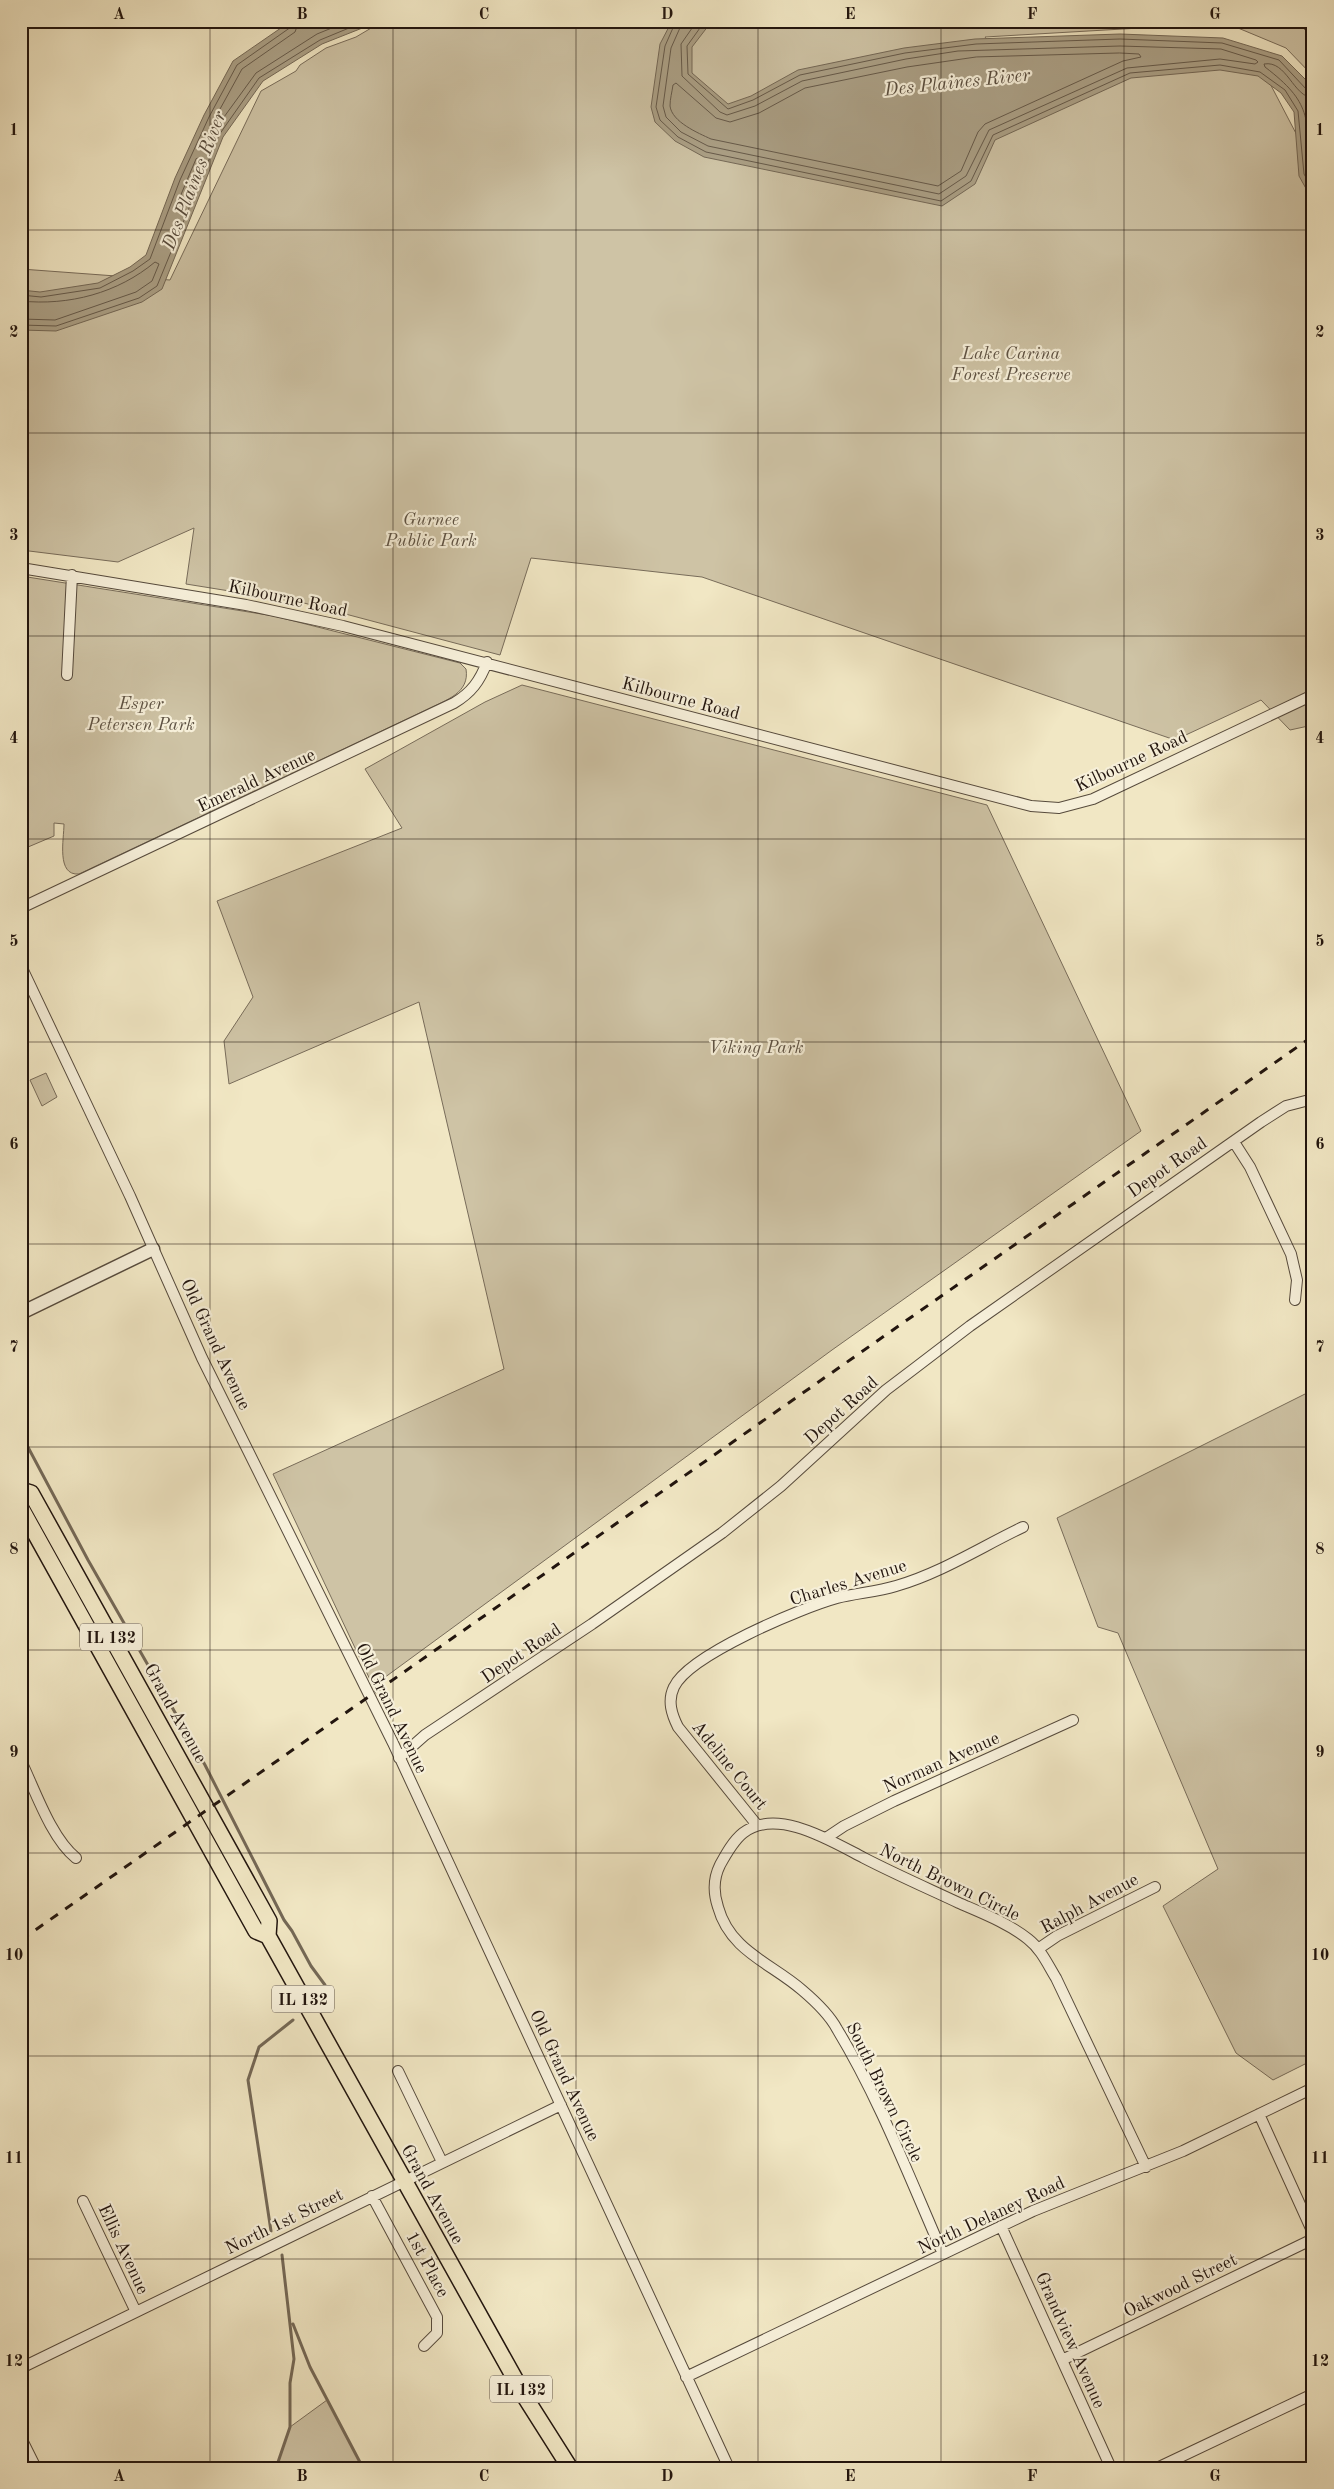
<svg xmlns="http://www.w3.org/2000/svg" width="1334" height="2489" font-family="'Old Standard TT',serif">
<rect width="100%" height="100%" fill="#f1e7c4"/>
<filter id="stains"><feTurbulence type="fractalNoise" baseFrequency=".004" numOctaves="4"/><feColorMatrix values="0 0 0 0 .2 0 0 0 0 .09 0 0 0 0 .02 0 0 0 .5 -.17"/></filter>
<radialGradient id="worn" r=".72"><stop offset=".6" stop-color="#630" stop-opacity="0"/><stop offset="1" stop-color="#630" stop-opacity=".3"/></radialGradient>
<path fill="#cec3a5" stroke="#786c5a" d="M383 21H992L995 25 1007 21H1296L1313 38V76L1286 48 1226 23 985 37 1002 61 1252 49 1313 166V725L1290 730 1261 700 1175 740 702 577 531 558 500 655 304 603 186 584 194 528 118 562 21 550V269L170 280 261 91 296 71 300 65 326 48 356 37Z
M21 576 274 616 460 663 466 669C470 693 446 700 428 709L79 874C56 876 64 839 64 824L54 823V836L21 850Z
M522 685 987 805 1141 1131 832 1350 373 1686 273 1474 504 1369 419 1002 229 1084 224 1041 253 997 217 901 402 828 365 769 485 702Z
M46 1073 57 1097 42 1106 30 1080Z
M1313 1390V2060L1273 2080 1236 2053 1163 1906 1218 1869 1118 1633 1098 1627 1057 1518Z
M327 2400 363 2468H276L290 2427Z"/>
<path fill="#aba086" stroke="#746856" d="M291 21H380L322 44 263 81 223 137 162 289 142 302 56 331 21 330V290L40 292 98 283 130 267 146 255 175 178 204 115 233 61Z
M672 21H712L692 47V73L728 104 751 96 798 70 904 48 975 39 1120 34 1223 38 1282 56 1307 81 1313 90V201L1299 176 1294 112 1281 93 1258 76 1220 70 1131 78 995 140 975 184 942 206 704 157 675 141 655 122 651 107 660 44Z"/>
<g fill="none" stroke-linecap="round" stroke-linejoin="round">
<path stroke="#665a4a" stroke-width="1" d="M299 21 295 32 242 69 214 120 213 128H216L256 73 317 34 349 21
M676 21 665 46 656 107 660 120 678 137 706 152 941 201 971 181 993 135 1130 73 1220 65 1260 72 1285 90 1298 111 1304 174 1313 190
M683 21 671 48 663 106 666 117 681 132 708 146 939 194 966 176 989 130 1127 68 1220 59 1255 64 1258 62 1256 60 1221 49 1120 46 958 51 906 59 802 81 755 106 727 115 720 112 682 76 681 44 697 21
M705 21 687 46 688 74 728 109 753 100 800 75 905 53 976 44 1120 39 1222 43 1279 60 1307 90 1313 92
M1120 53 1139 54 1141 57 1123 61 985 124 978 132 961 171 938 186 711 139C698 133 672 122 670 106 670 99 672 92 673 85L676 83 716 118 730 122 759 113 805 88 907 67 976 57Z
M1313 98C1293 97 1287 60 1264 64L1265 67C1312 103 1307 117 1310 173L1313 177
M200 158 201 161 182 206 179 207 177 204 196 159Z
M21 295 41 297 100 288 133 271 150 259 180 180 209 117 237 65 291 27 293 21
M21 301C69 306 118 293 155 262L159 264 152 281 136 292 55 320 21 319
M21 325 56 326 139 298 157 286 219 135 259 78 320 40 366 21"/>
<path stroke="#746856" stroke-width="3" d="M21 1434 88 1560 205 1765 284 1920 292 1931 311 1966 325 1985 323 1995
M271 2231 248 2080 259 2047 293 2020
M293 2324 310 2367 363 2468
M276 2468 290 2427V2383L294 2359 282 2255"/>
<defs>
<path id="minor" d="M21 568 246 605 343 626 1031 806 1059 808 1093 799 1313 695
M67 675 72 575
M21 908 454 703C471 693 480 681 487 662
M21 966 130 1196 202 1358 393 1743 729 2468
M1234 1142 1250 1167 1291 1254 1297 1280 1295 1300
M399 1758 425 1735 592 1624 722 1533 781 1486 886 1390 915 1368 970 1326 1261 1122 1286 1106 1313 1099
M21 1761C35 1790 51 1838 76 1858
M757 1825 678 1727C672 1715 667 1701 674 1687 689 1655 801 1608 837 1598 856 1593 877 1592 896 1586 941 1573 981 1547 1023 1527
M826 1838 844 1826 894 1801 1073 1720
M1038 1949 1057 1936 1155 1887
M398 2071 442 2162
M1259 2114 1313 2233
M372 2196 437 2317V2333L424 2346
M83 2201 136 2312
M1001 2226 1111 2468
M943 2254C910 2179 880 2100 837 2029 829 2014 815 2001 802 1990 771 1963 730 1951 718 1907 713 1892 713 1879 720 1865 726 1854 733 1841 743 1833 777 1807 831 1841 864 1858 895 1874 927 1888 959 1903 982 1913 1008 1923 1028 1939 1041 1949 1048 1965 1056 1978L1146 2167
M1062 2360 1313 2239
M21 2368 561 2105
M686 2377 1033 2211 1183 2151 1313 2088
M21 2438 36 2468
M1157 2468 1313 2394"/>
<path id="tertiary" d="M21 1313 153 1249"/>
<path id="primary" d="M21 1490 31 1493 269 1921 268 1936 525 2397 570 2468
M21 1508 256 1931 268 1936"/>
</defs>
<use href="#minor" stroke="#564a3c" stroke-width="12"/>
<use href="#tertiary" stroke="#564a3c" stroke-width="15"/>
<use href="#primary" stroke="#22150e" stroke-width="18"/>
<use href="#minor" stroke="#f6efd9" stroke-width="10"/>
<use href="#tertiary" stroke="#f6efd9" stroke-width="12"/>
<use href="#primary" stroke="#f1e7c4" stroke-width="15"/>
<path stroke="#22150e" stroke-width="3" stroke-dasharray="9 9" stroke-linecap="butt" d="M21 1940 1313 1036"/>
</g>
<path fill="none" stroke="#22150e" stroke-width="1" stroke-opacity="0.55" d="M210 21V2468M393 21V2468M576 21V2468M758 21V2468M941 21V2468M1124 21V2468M21 230H1313M21 433H1313M21 636H1313M21 839H1313M21 1042H1313M21 1244H1313M21 1447H1313M21 1650H1313M21 1853H1313M21 2056H1313M21 2259H1313"/>
<g text-anchor="middle" stroke-width="4.5" stroke-linejoin="round" paint-order="stroke">
<g fill="#f6efd9" stroke="#62564b" stroke-width="1">
<rect x="80" y="1623.5" width="62" height="27" rx="4"/>
<rect x="272" y="1985.5" width="62" height="27" rx="4"/>
<rect x="490" y="2375.5" width="62" height="27" rx="4"/>
</g>
<g font-size="16" font-weight="bold" fill="#22150e">
<text x="111" y="1643">IL 132</text>
<text x="303" y="2005">IL 132</text>
<text x="521" y="2395">IL 132</text>
</g>
<g font-size="18" font-style="italic" fill="#5e5243" stroke="#f6efd9">
<text x="1011" y="359">Lake Carina<tspan x="1011" dy="21">Forest Preserve</tspan></text>
<text x="431" y="525">Gurnee<tspan x="431" dy="21">Public Park</tspan></text>
<text x="141" y="709">Esper<tspan x="141" dy="21">Petersen Park</tspan></text>
<text x="756" y="1053">Viking Park</text>
</g>
<g font-size="18" fill="#22150e" stroke="#f6efd9">
<text transform="translate(288 598) rotate(12)" y="6">Kilbourne Road</text>
<text transform="translate(681 698) rotate(15)" y="6">Kilbourne Road</text>
<text transform="translate(1131 761) rotate(-25)" y="6">Kilbourne Road</text>
<text transform="translate(256 780) rotate(-25)" y="6">Emerald Avenue</text>
<text transform="translate(1167 1167) rotate(-35)" y="6">Depot Road</text>
<text transform="translate(216 1344) rotate(65)" y="6">Old Grand Avenue</text>
<text transform="translate(841 1410) rotate(-42)" y="6">Depot Road</text>
<text transform="translate(848 1582) rotate(-17)" y="6">Charles Avenue</text>
<text transform="translate(521 1653) rotate(-34)" y="6">Depot Road</text>
<text transform="translate(392 1708) rotate(64)" y="6">Old Grand Avenue</text>
<text transform="translate(176 1713) rotate(61)" y="6">Grand Avenue</text>
<text transform="translate(941 1762) rotate(-24)" y="6">Norman Avenue</text>
<text transform="translate(730 1765) rotate(51)" y="6">Adeline Court</text>
<text transform="translate(950 1882) rotate(26)" y="6">North Brown Circle</text>
<text transform="translate(1089 1903) rotate(-28)" y="6">Ralph Avenue</text>
<text transform="translate(565 2075) rotate(65)" y="6">Old Grand Avenue</text>
<text transform="translate(885 2092) rotate(64)" y="6">South Brown Circle</text>
<text transform="translate(433 2194) rotate(61)" y="6">Grand Avenue</text>
<text transform="translate(991 2215) rotate(-25)" y="6">North Delaney Road</text>
<text transform="translate(284 2221) rotate(-26)" y="6">North 1st Street</text>
<text transform="translate(124 2249) rotate(65)" y="6">Ellis Avenue</text>
<text transform="translate(428 2264) rotate(62)" y="6">1st Place</text>
<text transform="translate(1180 2285) rotate(-26)" y="6">Oakwood Street</text>
<text transform="translate(1071 2340) rotate(66)" y="6">Grandview Avenue</text>
</g>
<g font-size="19" font-style="italic" fill="#594d3e" stroke="#f6efd9">
<text transform="translate(957 81) rotate(-6)" y="7">Des Plaines River</text>
<text transform="translate(193 180) rotate(-69)" y="7">Des Plaines River</text>
</g>
</g>
<rect width="1334" height="2489" fill="none" stroke="#f1e7c4" stroke-width="55"/>
<rect x="28" y="28" width="1278" height="2434" fill="none" stroke="#22150e" stroke-width="2"/>
<g font-size="16" text-anchor="middle" font-weight="bold" fill="#22150e">
<text x="119" y="19">A</text>
<text x="302" y="19">B</text>
<text x="484" y="19">C</text>
<text x="667" y="19">D</text>
<text x="850" y="19">E</text>
<text x="1032" y="19">F</text>
<text x="1215" y="19">G</text>
<text x="14" y="135">1</text>
<text x="1320" y="135">1</text>
<text x="14" y="337">2</text>
<text x="1320" y="337">2</text>
<text x="14" y="540">3</text>
<text x="1320" y="540">3</text>
<text x="14" y="743">4</text>
<text x="1320" y="743">4</text>
<text x="14" y="946">5</text>
<text x="1320" y="946">5</text>
<text x="14" y="1149">6</text>
<text x="1320" y="1149">6</text>
<text x="14" y="1352">7</text>
<text x="1320" y="1352">7</text>
<text x="14" y="1554">8</text>
<text x="1320" y="1554">8</text>
<text x="14" y="1757">9</text>
<text x="1320" y="1757">9</text>
<text x="14" y="1960">10</text>
<text x="1320" y="1960">10</text>
<text x="14" y="2163">11</text>
<text x="1320" y="2163">11</text>
<text x="14" y="2366">12</text>
<text x="1320" y="2366">12</text>
<text x="119" y="2481">A</text>
<text x="302" y="2481">B</text>
<text x="484" y="2481">C</text>
<text x="667" y="2481">D</text>
<text x="850" y="2481">E</text>
<text x="1032" y="2481">F</text>
<text x="1215" y="2481">G</text>
</g>
<rect width="100%" height="100%" filter="url(#stains)"/>
<rect width="100%" height="100%" fill="url(#worn)"/>
</svg>
